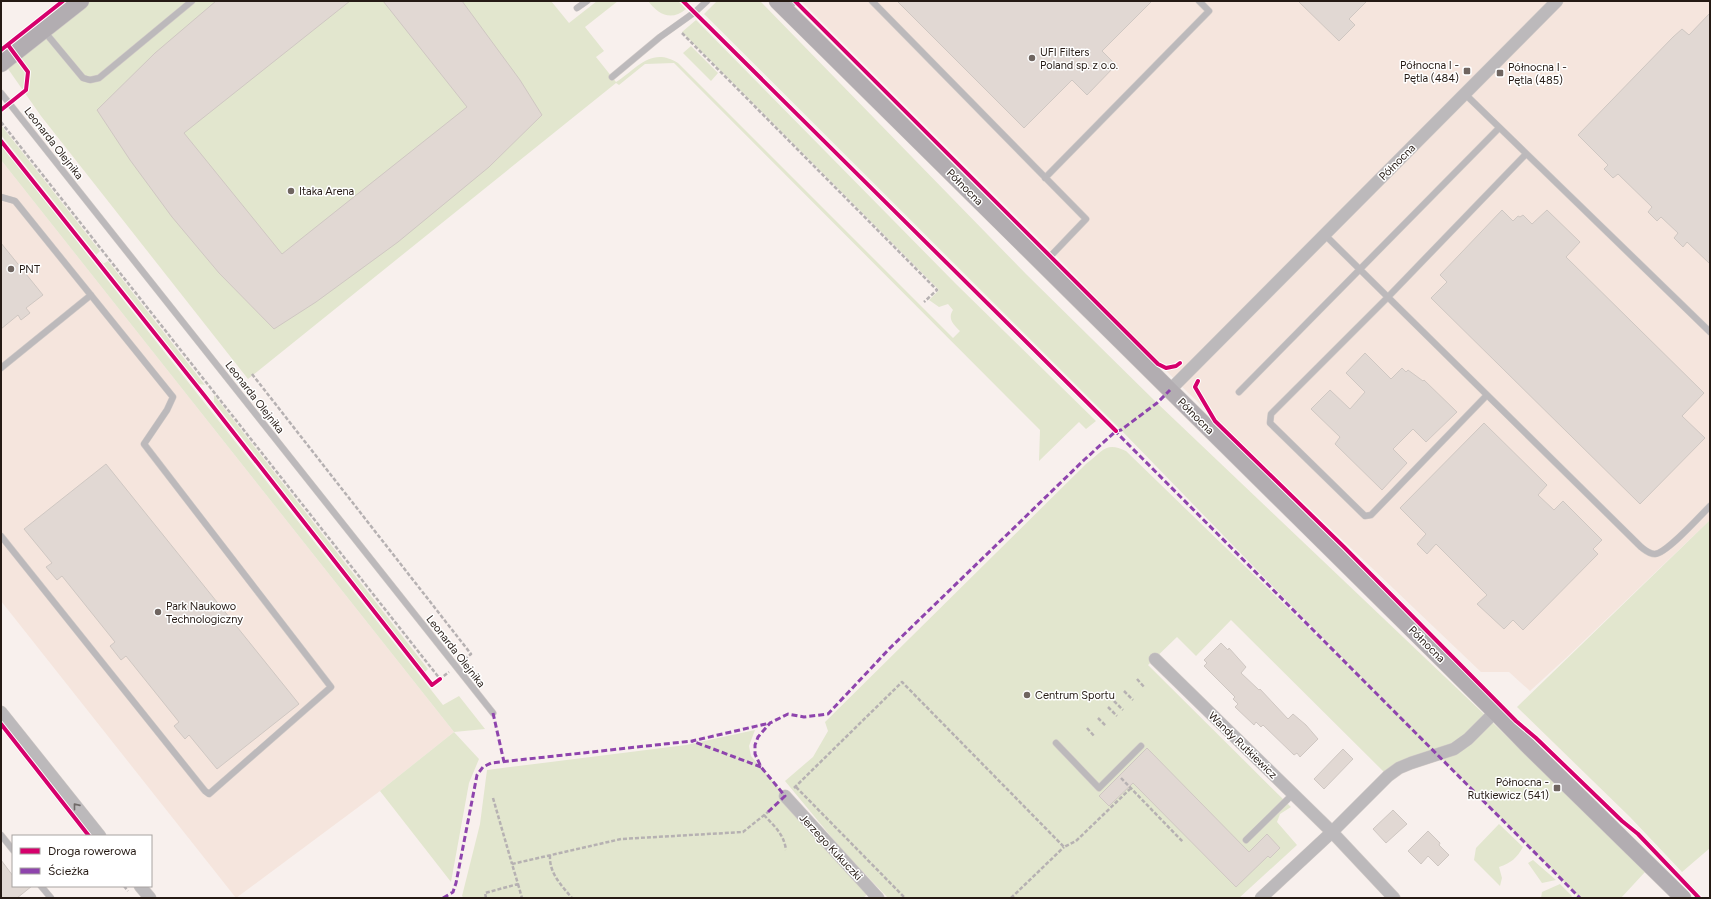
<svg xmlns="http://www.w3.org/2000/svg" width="1711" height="899" font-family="Figtree,sans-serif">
<rect width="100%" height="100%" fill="#f8f0ed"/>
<path fill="#f5e5dd" d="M801 1H1710V520L1566 658 1530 691 1509 672H1481L1178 383 1063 263Z
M1 160 454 732 380 791 236 898 1 601Z"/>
<path fill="#e2e6ce" d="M88 1H551L569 23 597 1H618L585 27 604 51 596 57 616 82C637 69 651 46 678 63L953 338 960 331C954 325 947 319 953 310L948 304 939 307 929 300 939 290 682 32 696 20 956 284 1096 421 1086 429 1079 422 1039 461 1040 430 674 63 645 64 619 85 616 83 248 379 41 116 6 66Z
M648 1H678L686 9C671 22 658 14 648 1Z
M717 1H760L1026 274 1157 403 1485 715 1645 872 1621 898H1580L1437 754 1388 776 1231 620 1196 656 1177 637 1148 665 1291 807 1280 814 1277 822 1297 845 1239 898H888L843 851 785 781 813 757 828 731 825 722 1087 463C1103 451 1106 441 1126 451L1390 707 1121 430 704 14Z
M691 46 718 73 711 81 683 53Z
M1 125 100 251 96 255 103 264 108 261 205 385 199 384 1 135Z
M1 145 443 705 459 696 485 729 454 732 479 759 469 783 451 882 380 791 454 732 1 160Z
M214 395 428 669 425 672 214 402Z
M1710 520V848L1682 872 1630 817 1517 707Z
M755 730 749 746 751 756 869 893 863 898H464L462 896 480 824 487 770 686 745Z
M1499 824 1523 847C1517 858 1511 863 1499 867L1502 878 1500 886 1474 860 1476 848Z
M1533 860 1556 880 1542 883 1528 863Z
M1560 884 1572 896 1571 898H1541L1542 892Z"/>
<path fill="#e1d8d3" stroke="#cfc7c2" d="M216 1H350L184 133 282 254 467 107 383 1H462L520 80 542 115 489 167 398 242 316 302 274 329 219 273 172 217 130 160 97 110 155 53Z
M897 1H1152L1102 51 1116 65 1087 95 1072 80 1024 128Z
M1298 1H1367L1349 19 1355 25 1339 41Z
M1710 13V264L1687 242 1683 247 1674 238 1678 233 1661 217 1657 221 1648 212 1652 207 1618 174 1613 178 1604 169 1608 165 1578 135 1673 37 1682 29 1689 35Z
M1502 210 1513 221 1518 216 1520 217 1523 215 1532 224 1547 210 1580 242 1566 257 1704 393 1682 416 1705 438 1640 504 1431 298 1447 282 1440 275Z
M1 243 43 295 26 308 30 313 21 320 18 315 1 329Z
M1365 353 1391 379 1402 368 1406 372 1408 370 1423 381 1424 380 1457 412 1426 442 1413 429 1393 449 1407 463 1382 490 1335 444 1340 437 1311 409 1330 390 1350 409 1365 392 1346 373Z
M1484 423 1547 485 1538 495 1554 510 1563 501 1602 540 1593 549 1598 554 1523 630 1513 620 1504 629 1477 604 1487 595 1436 544 1427 554 1417 544 1426 534 1400 508Z
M106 464 299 704 217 769 189 735 185 739 174 726 179 722 126 656 121 660 110 646 115 642 62 576 57 580 46 567 52 563 24 529Z
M1221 643 1228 650 1229 648 1246 667 1241 673 1259 690 1260 689 1288 719 1293 714 1306 725 1318 739 1300 757 1297 753 1294 755 1263 725 1261 727 1256 722 1254 725 1235 707 1238 704 1233 699 1235 697 1204 666 1207 663 1204 660Z
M1147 748 1249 852 1267 834 1280 848 1270 858 1268 856 1236 887 1133 783 1109 806 1099 796Z
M1343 749 1353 759 1324 789 1314 779Z
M1393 810 1407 824 1386 843 1373 829Z
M1428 831 1440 843 1439 845 1449 855 1438 866 1428 856 1421 864 1408 851Z
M1 860 13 876V886H32L17 898H1Z"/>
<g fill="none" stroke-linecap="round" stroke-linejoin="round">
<defs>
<path id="lane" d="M872 1 1086 219 1043 264
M577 8 587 1
M787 11 794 1
M44 31 83 78 90 80 99 78 192 1
M612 77 660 37 695 12 707 1
M1 93 493 713
M1465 94 1710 332
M1045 178 1209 11 1199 1
M1 197 15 201 173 397 167 410 144 444 331 687 209 794 205 791 1 536
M1325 235 1641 547C1645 550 1649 554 1655 554 1667 553 1700 516 1710 506
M1 368 91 295
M1239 392 1499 128
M1487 395 1371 515 1365 516 1270 423 1271 414 1388 297 1526 154
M1056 743 1099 788 1141 746
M1 835 13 850
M1246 840 1293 794
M41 886 51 898"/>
<path id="street" d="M1170 390 1557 1
M1155 659 1332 832 1388 776 1399 768 1411 763 1454 749 1468 739 1495 712
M1 712 100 836
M785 796 878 898
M140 886 150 898
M1261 898 1332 832 1394 898"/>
<path id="secondary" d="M777 1 1495 712 1528 746 1683 898
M1 64 81 1"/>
</defs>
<use href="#lane" stroke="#d1cac7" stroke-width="7"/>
<use href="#street" stroke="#d1cac7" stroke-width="13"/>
<use href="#secondary" stroke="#d1cac7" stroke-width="17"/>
<path stroke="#b6b1b2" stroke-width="2.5" stroke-dasharray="4 2" stroke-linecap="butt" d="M682 33 937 290 924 302
M1 122 440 679 449 672
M252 374 471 654 463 661
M1137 679 1145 688
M1124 691 1133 700
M1114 701 1123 710
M1108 707 1117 716
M1098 718 1106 726
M1087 728 1095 737
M1121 778 1183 842
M796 787 905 898
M794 788 902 682 1064 847 1076 841 1131 788
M493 798 512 864
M764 815C774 826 784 834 786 850
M550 855C549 873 561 885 572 898
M518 884 522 898
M124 886 128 891
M486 898 485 893 518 884 512 864 621 839 743 832 768 812
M1011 898 1064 847"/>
<use href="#lane" stroke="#bcb9bb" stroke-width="6"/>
<use href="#street" stroke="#bcb9bb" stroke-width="12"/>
<use href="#secondary" stroke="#b2adb1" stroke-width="16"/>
<path stroke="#8e44ad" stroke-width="3" stroke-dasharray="6 3" stroke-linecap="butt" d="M1114 430 1580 898
M493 713 504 762
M761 767 692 741 770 723
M768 812 785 796 761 767 755 754V745L758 737 770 723 788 714 804 717 828 714 890 648 1084 460 1116 431 1121 430 1157 403 1170 390
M443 898 453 892 456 883 477 775 483 767 491 763 692 741"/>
<defs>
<path id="cycleway" d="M683 1 1116 431
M795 1 1158 364 1166 368 1176 366 1180 363
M1 50 63 1
M1 110 26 90 28 72 8 45
M1 141 204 395 432 685 440 679
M1198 381 1195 387 1215 421 1344 547 1516 721 1536 738 1622 821 1638 834 1699 898
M1 724 89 836"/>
</defs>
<use href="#cycleway" stroke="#fff" stroke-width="6"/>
<use href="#cycleway" stroke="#d6006c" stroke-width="4"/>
</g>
<defs><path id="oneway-chevron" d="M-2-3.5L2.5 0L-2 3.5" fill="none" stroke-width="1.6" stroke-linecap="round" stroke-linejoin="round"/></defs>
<use stroke="#706a68" href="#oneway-chevron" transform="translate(76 806) rotate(-129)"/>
<g fill="#6f6560" stroke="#fff" stroke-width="1.5">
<circle cx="1032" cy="58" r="4"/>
<rect x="1463" y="67" width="8" height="8" rx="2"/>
<rect x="1496" y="69" width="8" height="8" rx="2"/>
<circle cx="291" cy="191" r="4"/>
<circle cx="11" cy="269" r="4"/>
<circle cx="158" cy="612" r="4"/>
<circle cx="1027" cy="695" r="4"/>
<rect x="1553" y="784" width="8" height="8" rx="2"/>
</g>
<g text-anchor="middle" stroke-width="3" stroke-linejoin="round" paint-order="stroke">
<g font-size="11" fill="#251a14" stroke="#fff" text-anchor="start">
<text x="1040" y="56">UFI Filters<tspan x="1040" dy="13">Poland sp. z o.o.</tspan></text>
<text x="1459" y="69" text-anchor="end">Północna I -<tspan x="1459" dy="13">Pętla (484)</tspan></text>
<text x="1508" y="71">Północna I -<tspan x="1508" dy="13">Pętla (485)</tspan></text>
<text x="299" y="195">Itaka Arena</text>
<text x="19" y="273">PNT</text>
<text x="166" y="610">Park Naukowo<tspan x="166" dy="13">Technologiczny</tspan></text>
<text x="1035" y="699">Centrum Sportu</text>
<text x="1549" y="786" text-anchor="end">Północna -<tspan x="1549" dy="13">Rutkiewicz (541)</tspan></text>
</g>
<g font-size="11" fill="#251a14" stroke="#fff">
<text transform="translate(54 143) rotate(52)" y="4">Leonarda Olejnika</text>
<text transform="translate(1397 162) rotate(-45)" y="4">Północna</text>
<text transform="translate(965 187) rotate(45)" y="4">Północna</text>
<text transform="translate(255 397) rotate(52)" y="4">Leonarda Olejnika</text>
<text transform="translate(1196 416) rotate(45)" y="4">Północna</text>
<text transform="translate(1427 644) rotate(45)" y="4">Północna</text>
<text transform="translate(456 651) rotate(52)" y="4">Leonarda Olejnika</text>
<text transform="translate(1243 745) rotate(44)" y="4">Wandy Rutkiewicz</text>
<text transform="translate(831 847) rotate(47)" y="4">Jerzego Kukuczki</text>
</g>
</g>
<rect width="1711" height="899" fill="none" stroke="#251a14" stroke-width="4"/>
<rect x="12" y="835" width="140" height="52" fill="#ffffff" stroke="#a8a3a1"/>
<rect x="20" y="848" width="20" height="6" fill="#d6006c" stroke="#a8a3a1"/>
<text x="48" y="855" font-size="12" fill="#251a14">Droga rowerowa</text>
<rect x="20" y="868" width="20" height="6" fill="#8e44ad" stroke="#a8a3a1"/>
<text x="48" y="875" font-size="12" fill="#251a14">Ścieżka</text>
</svg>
